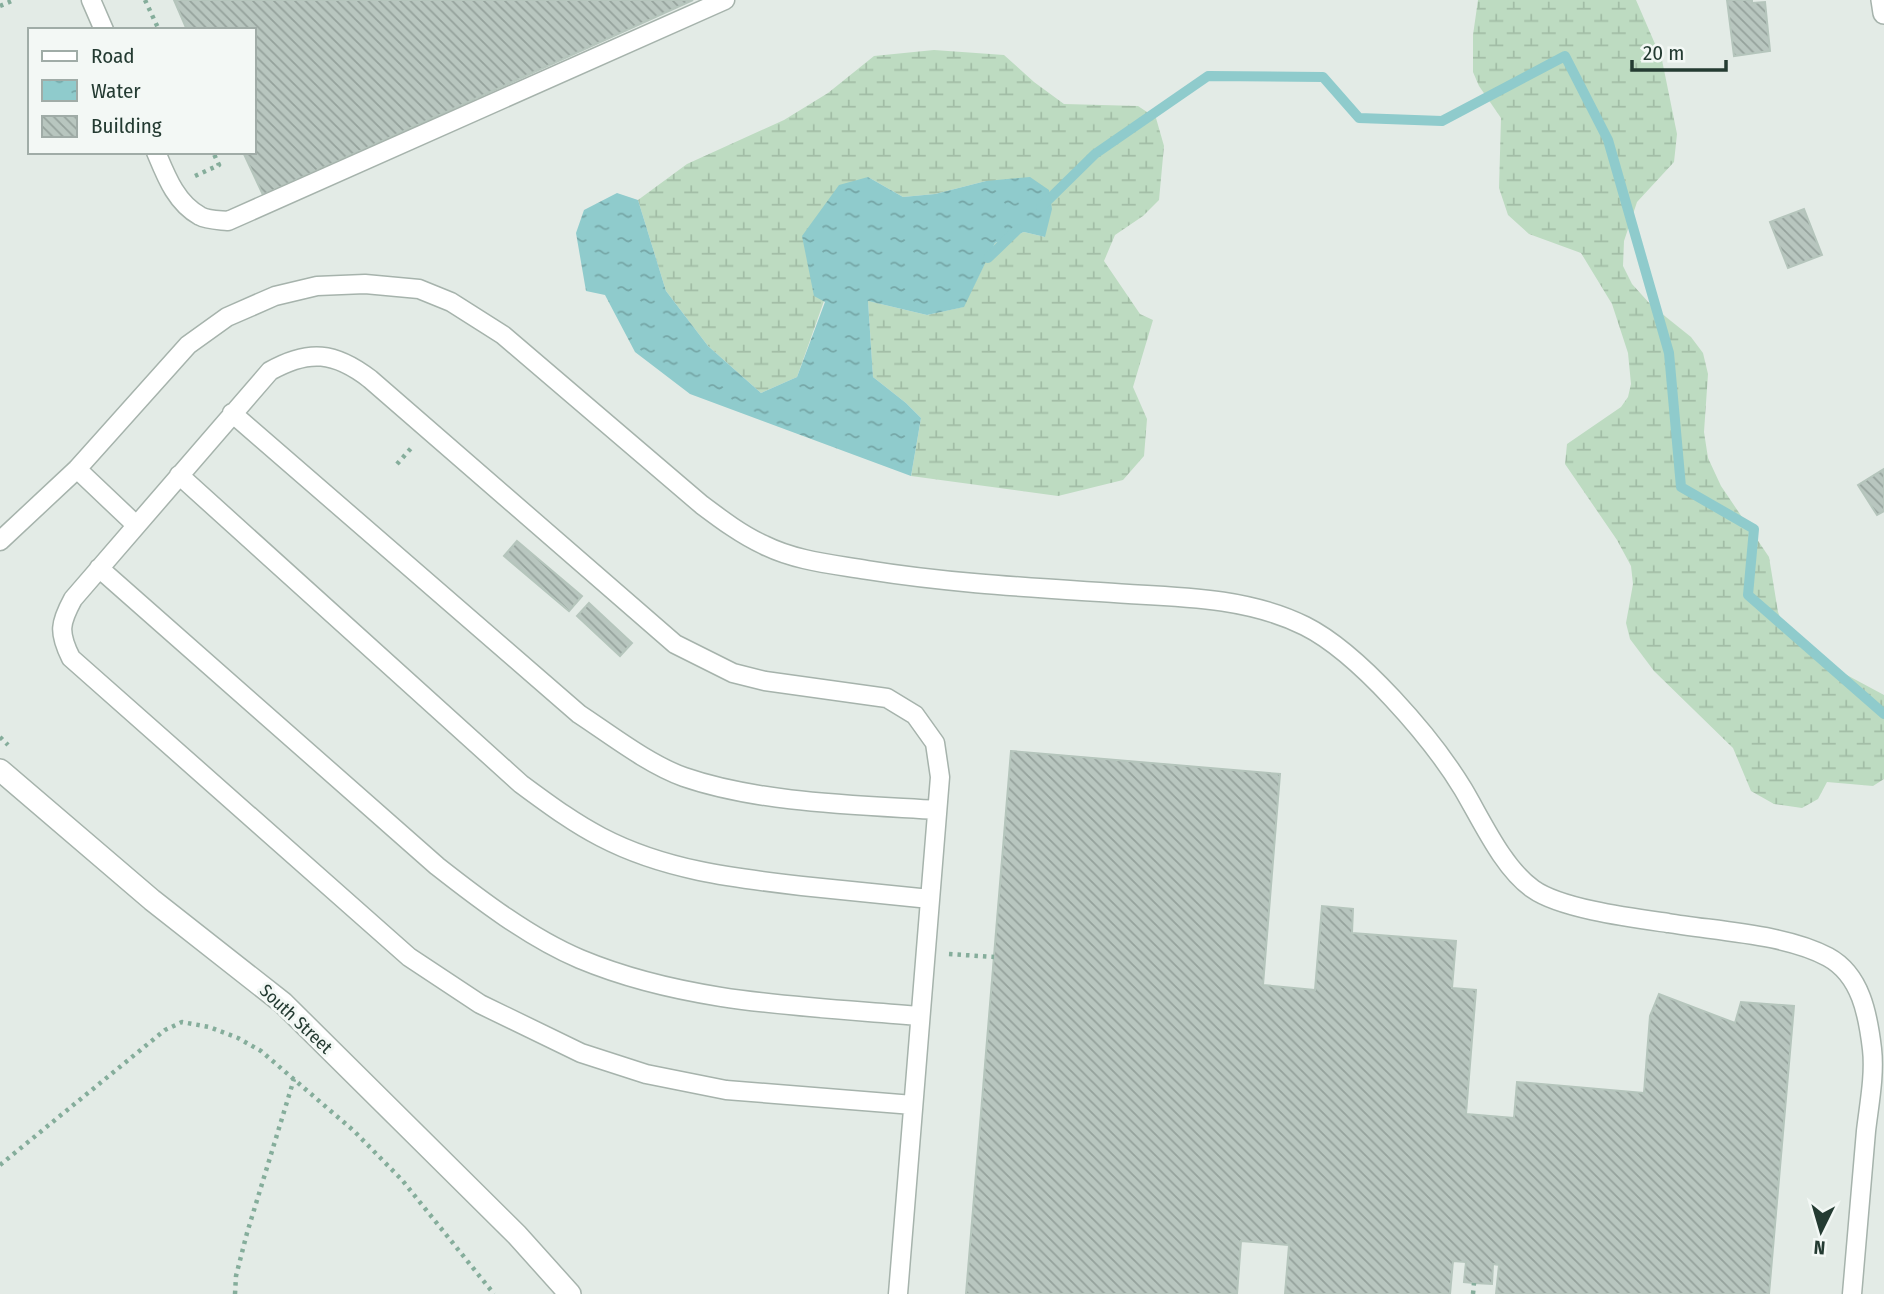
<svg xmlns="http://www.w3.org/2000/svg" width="1884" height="1294" font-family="'Fira Sans Condensed',sans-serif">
<defs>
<pattern id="wetland-marsh" width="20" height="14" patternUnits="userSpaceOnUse" patternTransform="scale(1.75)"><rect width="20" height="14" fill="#bddbc1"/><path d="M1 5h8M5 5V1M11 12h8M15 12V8" fill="none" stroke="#a2bda6"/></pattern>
<pattern id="water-ripples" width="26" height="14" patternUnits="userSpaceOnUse" patternTransform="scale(1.75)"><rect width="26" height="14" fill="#8fcbcc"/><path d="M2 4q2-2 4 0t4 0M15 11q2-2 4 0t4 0" fill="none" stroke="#75a6a6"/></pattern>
<pattern id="building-back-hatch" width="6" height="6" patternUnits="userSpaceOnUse" patternTransform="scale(1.75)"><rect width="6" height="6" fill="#b8c6bf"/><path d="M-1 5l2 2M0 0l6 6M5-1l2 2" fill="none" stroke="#95a29c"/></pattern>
</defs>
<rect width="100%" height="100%" fill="#e3ebe6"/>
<path fill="url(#wetland-marsh)" d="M1478 0H1636L1662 60 1677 134 1674 162 1637 202 1624 241 1623 266 1632 284 1651 305 1691 337 1703 353 1708 374 1704 432 1708 458 1721 486 1769 557 1778 612 1785 630 1817 659 1884 695V779L1873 786 1827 782 1818 799 1802 808 1774 804 1751 791 1733 748 1654 671 1630 639 1626 623 1633 584 1631 566 1617 540 1565 464 1567 444 1621 407 1628 397 1631 384 1628 353 1612 304 1581 253 1529 234 1508 215 1499 188 1501 118 1479 86 1473 72V35Z
M934 50 1004 55 1034 82 1064 104 1138 106 1156 118 1164 146 1159 200 1143 216 1115 235 1104 261 1140 314 1153 320 1133 387 1147 419 1144 456 1123 480 1058 496 911 476 921 418 906 403 873 377 868 301 927 315 963 307 995 243 1024 232 1045 237 986 181 935 194 903 197 868 177 797 377 761 393 708 346 666 291 638 200 687 164 784 120 828 93 874 56Z"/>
<path fill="url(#water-ripples)" d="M868 177 903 197 935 194 986 181 1030 177 1049 190 1052 209 1045 237 1024 232 995 243 964 307 927 315 868 301 873 377 906 403 921 418 911 476 690 394 635 352 605 295 586 291 576 233 584 210 617 193 638 200 666 291 708 346 761 393 797 377 825 302 814 296 802 236 839 185Z"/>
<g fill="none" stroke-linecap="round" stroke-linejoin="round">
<path stroke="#8fcbcc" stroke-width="10" d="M1041 207 1095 154 1208 76 1323 77 1359 118 1442 121 1565 56 1608 140 1669 353 1681 487 1754 529 1748 595 1884 714
M988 258 1018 229"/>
</g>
<path fill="url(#building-back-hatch)" stroke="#b5c5bc" stroke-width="2" d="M174 0H693L263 195 243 152H254V30H187Z
M1727 0H1752V3L1765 2 1770 51 1734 56Z
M1804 209 1822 255 1788 268 1770 222Z
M1884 469V511L1877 515 1858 485Z
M517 541 582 596 569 611 504 556Z
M589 603 632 643 620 656 577 616Z
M1011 751 1280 774 1263 985 1315 990 1322 906 1353 909 1352 933 1456 941 1452 988 1476 990 1466 1114 1514 1118 1517 1082 1644 1093 1650 1016 1659 994 1735 1023 1741 1002 1794 1006 1769 1294H1496L1499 1265 1493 1264 1492 1284 1474 1283 1464 1282 1466 1262 1453 1261 1450 1294H1285L1289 1245 1241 1241 1237 1294H966Z"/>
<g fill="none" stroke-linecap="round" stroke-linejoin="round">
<defs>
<path id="service" d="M91 0 104 30
M156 152C166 176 176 203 200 216 207 220 219 220 228 221L725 0
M232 413 579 714C611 735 648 764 684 777 759 803 858 805 937 810
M77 469 136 525
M179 475 521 784C547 803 572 822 601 837 664 870 733 878 802 886 845 890 887 895 930 899
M0 541 77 469 188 345 227 317 275 296 317 286 365 284 419 289 451 302 503 335 702 505C722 520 742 535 764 545 796 561 832 564 867 570 954 584 1041 588 1129 594 1187 597 1251 599 1305 626 1359 653 1432 738 1463 789 1482 821 1503 868 1533 889 1561 909 1633 918 1668 923 1715 931 1786 934 1828 957 1861 975 1868 1015 1872 1049 1875 1075 1869 1105 1866 1131 1861 1185 1857 1240 1852 1294
M99 568 437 866C479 899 530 938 580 959 688 1004 805 1006 920 1016
M898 1294 940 777 935 743 915 715 887 698 765 681 733 673 675 644 370 379C335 352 309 349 270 371L73 599C60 623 58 632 71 658L409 957 480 1004 581 1053 646 1074 726 1090 913 1105"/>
<path id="minor" d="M1882 0 1884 13"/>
<path id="tertiary" d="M0 770 152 900 283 1003 517 1235 570 1294"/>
</defs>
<use href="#service" stroke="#a6b3ac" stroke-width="21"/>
<use href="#minor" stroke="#a6b3ac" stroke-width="24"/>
<use href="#tertiary" stroke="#a6b3ac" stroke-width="24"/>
<path stroke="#85ad9b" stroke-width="4.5" stroke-dasharray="3.5 5" stroke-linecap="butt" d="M145 0 159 30
M0 6 14 0
M195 176 219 165 213 152
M397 464 413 446
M0 737 8 745
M949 954 994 957
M0 1165 165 1030 182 1022 209 1027 238 1038 261 1051 354 1131 402 1180 494 1294
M235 1294 236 1276 247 1233 294 1079
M1473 1294 1474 1283"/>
<use href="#service" stroke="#fff" stroke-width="18"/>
<use href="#minor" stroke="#fff" stroke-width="21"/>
<use href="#tertiary" stroke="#fff" stroke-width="21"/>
</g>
<g text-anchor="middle" stroke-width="6" stroke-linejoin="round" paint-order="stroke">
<g font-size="18" fill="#243b32" stroke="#f3f8f5">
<text transform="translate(296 1019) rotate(43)" y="6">South Street</text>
</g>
</g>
<rect x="28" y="28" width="228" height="126" fill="#f3f8f5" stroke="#a0aca7" stroke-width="2"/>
<rect x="42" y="51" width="35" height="10" fill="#ffffff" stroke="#a0aca7" stroke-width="2"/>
<text x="91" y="63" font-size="21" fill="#243b32">Road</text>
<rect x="42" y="80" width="35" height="21" fill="url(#water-ripples)" stroke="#a0aca7" stroke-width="2"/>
<text x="91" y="98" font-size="21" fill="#243b32">Water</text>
<rect x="42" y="116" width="35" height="21" fill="url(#building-back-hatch)" stroke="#a0aca7" stroke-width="2"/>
<text x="91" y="133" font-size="21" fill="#243b32">Building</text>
<g transform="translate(1821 1231) rotate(185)" stroke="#f3f8f5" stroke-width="5" paint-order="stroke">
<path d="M0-5L12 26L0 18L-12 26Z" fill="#243b32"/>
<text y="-10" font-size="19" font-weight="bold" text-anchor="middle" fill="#243b32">N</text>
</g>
<path d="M1632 60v10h94v-10" fill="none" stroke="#243b32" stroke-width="3.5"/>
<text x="1643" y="60" font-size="21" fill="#243b32" stroke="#f3f8f5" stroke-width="5" paint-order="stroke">20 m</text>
</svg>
